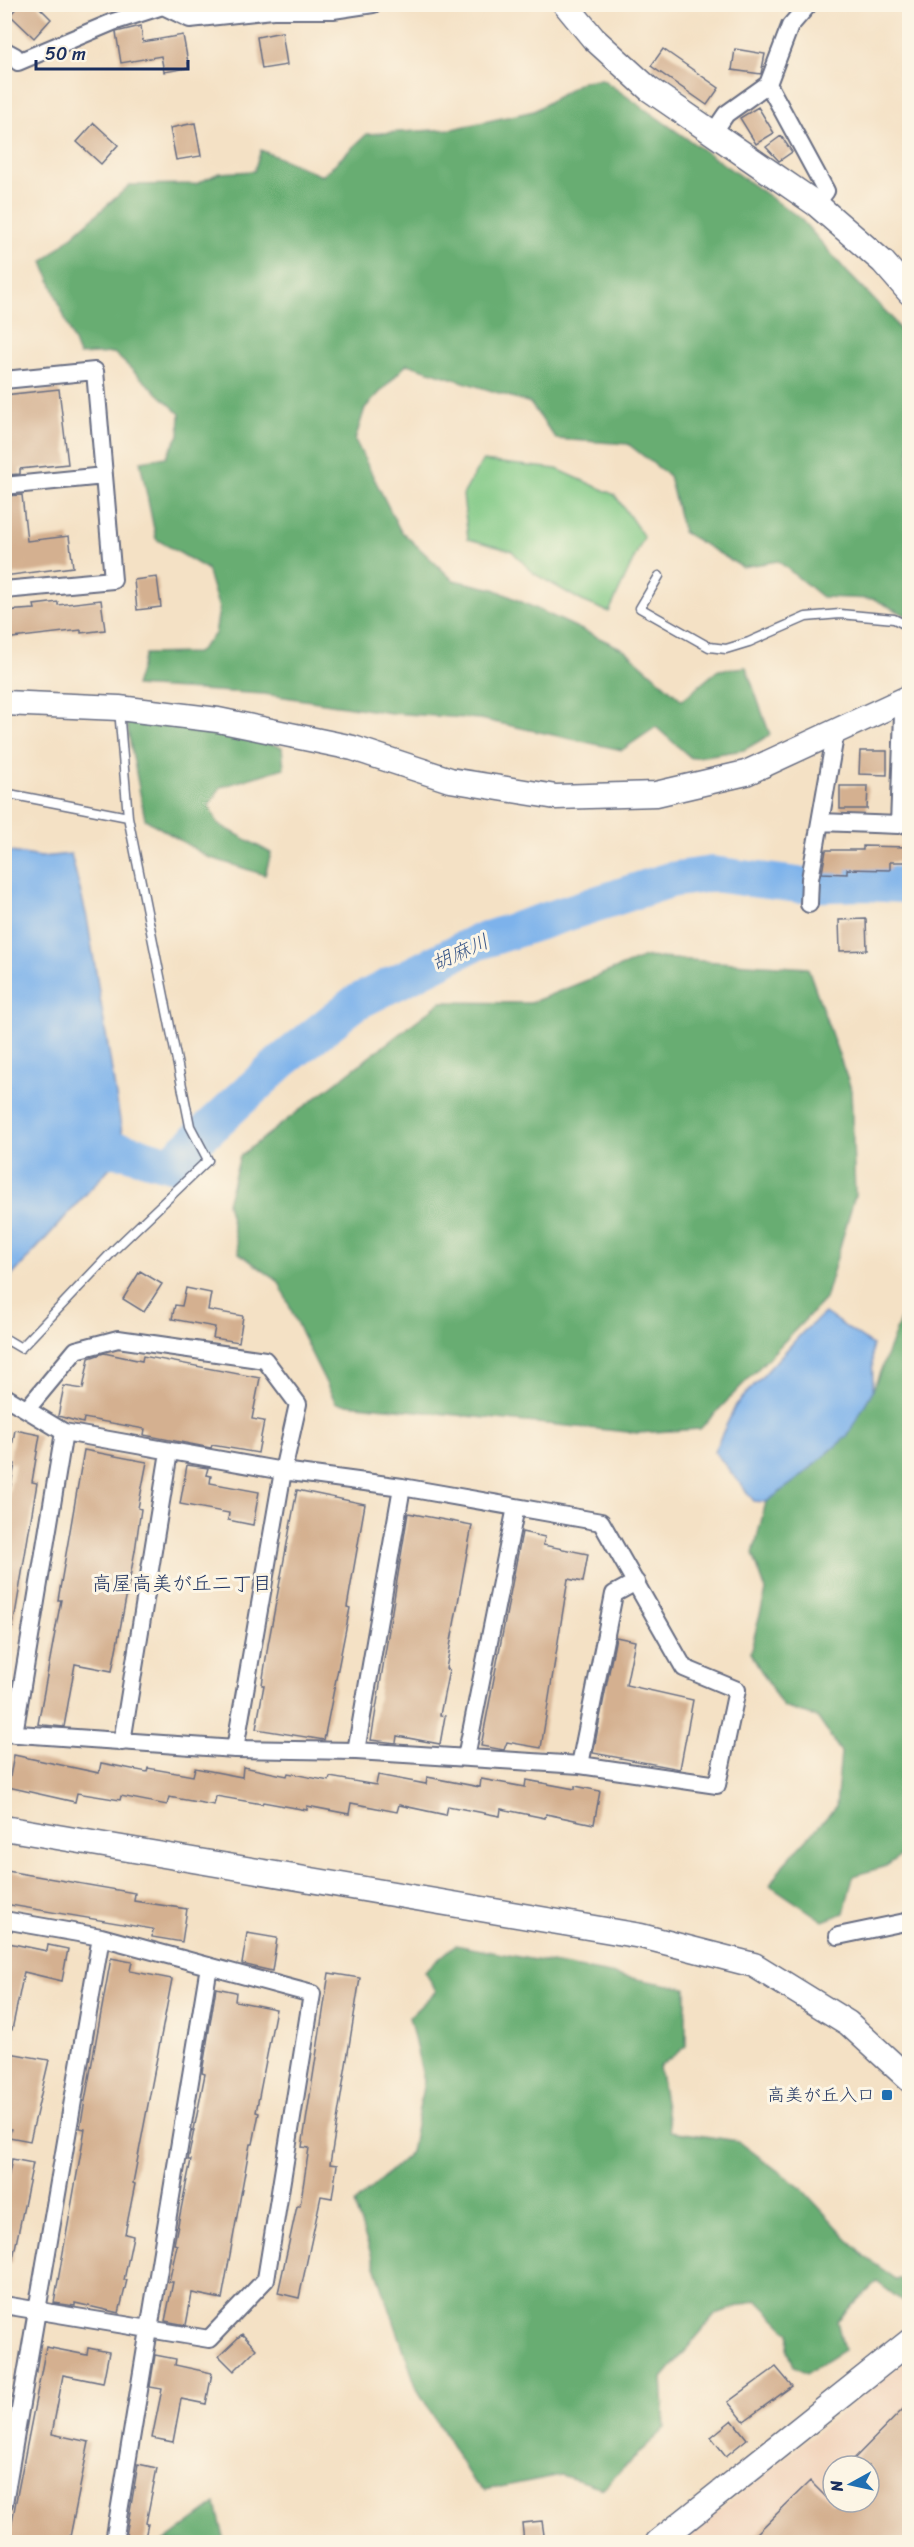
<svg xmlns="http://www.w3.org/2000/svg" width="914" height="2547" font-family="Sriracha,'Klee One',sans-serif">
<rect width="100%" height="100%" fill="#fcf5e5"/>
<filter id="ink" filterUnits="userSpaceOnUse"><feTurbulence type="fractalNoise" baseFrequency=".0167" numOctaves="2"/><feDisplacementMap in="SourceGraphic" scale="12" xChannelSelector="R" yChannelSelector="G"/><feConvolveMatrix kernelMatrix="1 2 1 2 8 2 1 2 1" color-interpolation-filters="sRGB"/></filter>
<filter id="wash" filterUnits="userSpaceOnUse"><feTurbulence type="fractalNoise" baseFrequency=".008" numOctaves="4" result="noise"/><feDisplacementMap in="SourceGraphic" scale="24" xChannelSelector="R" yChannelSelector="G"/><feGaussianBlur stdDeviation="1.35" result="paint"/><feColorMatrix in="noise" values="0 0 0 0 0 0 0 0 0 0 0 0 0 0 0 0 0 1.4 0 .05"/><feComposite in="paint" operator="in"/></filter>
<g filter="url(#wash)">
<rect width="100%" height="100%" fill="#f4e1c5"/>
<path fill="#f2d5bd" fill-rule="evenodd" d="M909 2358V2542H680ZM833 2466H869V2502H833Z"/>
<path fill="#80c985" stroke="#4e7c72" stroke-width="1.5" d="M482 461 557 469 615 495 644 537 609 612 582 601 533 573 512 551 468 539 463 495Z"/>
<path fill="#68ad72" stroke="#426e68" stroke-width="1.5" d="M602 79 800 218 848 273 891 317 909 344V617L874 599 822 597 778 561 742 567 683 532 669 476 628 444 556 439 530 403 407 364 365 408 355 440 400 530 453 580 494 589 625 650 682 700 718 670 746 667 770 735 744 750 691 758 656 727 622 750 480 719 391 713 264 694 135 686 145 654 197 653 215 634 219 609 207 569 156 539 140 461 166 457 179 435 180 414 114 353 79 355 43 262 130 185 196 184 219 173 254 171 261 150 322 176 367 134 452 129 534 111 583 81Z
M126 721 207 727 282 747 284 768 221 787 209 805 218 824 271 853 265 875 208 857 145 819Z
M645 957 808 968 851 1089 855 1195 825 1299 700 1429 638 1433 336 1403 301 1333 279 1282 239 1253 227 1203 240 1156 441 1002 530 1003Z
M909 1297V1850L886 1866 853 1876 844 1913 823 1921 770 1885 783 1865 836 1807 841 1752 817 1717 783 1707 750 1653 766 1591 753 1554 766 1502 799 1478 847 1436 873 1390Z
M455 1945 686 1988V2046L659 2067 670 2131 738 2141 801 2188 864 2256 896 2279H909V2302L906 2304 877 2282 837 2321 844 2350 807 2373 794 2366 788 2351 789 2332 757 2300 716 2314 662 2378 665 2428 603 2488 561 2475 485 2490 474 2483 417 2389 354 2204 411 2152 424 2081 409 2017 436 1991 425 1971Z
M216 2504 225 2542H164Z"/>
<path fill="#7db2eb" stroke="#4c70a4" stroke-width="1.5" d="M5 851 41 857 71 854 87 918 125 1151 9 1279 4 1276Z
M825 1313 872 1345 873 1390 847 1436 799 1478 766 1502 754 1501 714 1451 736 1405 803 1332Z"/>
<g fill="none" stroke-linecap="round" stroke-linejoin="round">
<path stroke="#7db2eb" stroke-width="36" d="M77 1148 125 1151 170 1164 281 1062 355 1003 475 943 670 880 712 874 798 885 866 883 902 885 910 882"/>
</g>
<g id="blocks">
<path fill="#d4b090" d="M20 4H36L51 19 34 38 10 15Z
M141 26 143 42 183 35 189 68 164 72 161 56 121 63 116 32Z
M282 32 287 65 262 69 257 37Z
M663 49 719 88 707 105 651 66Z
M735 49 765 54 761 74 732 70Z
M758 107 774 133 756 144 740 118Z
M94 123 118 145 101 164 77 142Z
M195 123 201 156 176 160 170 128Z
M781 136 792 152 779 161 766 147Z
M59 389 68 464 20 469V474L4 475V395Z
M22 495 27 541 69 536 73 567 4 576V496Z
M157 577 161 607 137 610 134 580Z
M101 600 105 630 81 633V630L4 639V611L35 609 34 605 58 602V605Z
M860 751H887V775L859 774Z
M840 786H868L867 809H840Z
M863 846 909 847V862H890V870L847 869V874L822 873 826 850H863Z
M866 919 867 950 840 951 839 920Z
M140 1271 162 1284 144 1312 123 1299Z
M186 1288 211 1293 208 1310 243 1316 239 1342 213 1338 215 1327 172 1319 175 1305 182 1306Z
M104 1353 142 1361 143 1356 260 1378 252 1419 264 1421 258 1453 212 1445 211 1448 144 1435 145 1429 84 1418 83 1423 58 1416 64 1386 83 1389 89 1358Z
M15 1430 40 1435 32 1482 37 1483 13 1627H4V1519L15 1464 9 1462Z
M84 1450 147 1462 138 1508 141 1509 135 1551 112 1671 75 1664 64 1727 44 1725 38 1724 61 1600H58Z
M187 1465 208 1468 206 1475 211 1476 210 1483 259 1492 253 1525 228 1520 229 1513 180 1504Z
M297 1490 365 1504 347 1607 350 1608 324 1740 256 1729 264 1685H262L268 1645Z
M408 1513 472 1525 446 1669 449 1670 440 1715 445 1716 440 1744 397 1736 396 1743 371 1740Z
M522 1532 545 1537 543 1545 588 1554 583 1582 568 1579 541 1748 507 1742 504 1750 481 1746Z
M616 1637 635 1641 626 1685 693 1700 680 1769 593 1753Z
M14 1755 99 1773 101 1763 147 1772 148 1768 193 1776 195 1768 242 1777 243 1767 287 1776 288 1773 329 1781 330 1777 376 1785 378 1775 426 1784 427 1777 480 1787 481 1779 525 1787 526 1780 575 1789V1786L600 1791 594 1824 546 1814 545 1818 501 1809 500 1816 448 1806 446 1815 399 1805 397 1812 351 1803 349 1814 307 1806V1810L263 1802 262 1804 216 1796 214 1805 169 1797 167 1805 121 1796 120 1800 77 1793 75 1802 8 1787Z
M7 1871 135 1893 134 1901 187 1909 182 1942 152 1937 153 1929 4 1904Z
M247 1933 277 1938 272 1971 242 1964Z
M4 1942 47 1951 48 1945 68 1949 62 1981 24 1972 12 2030 4 2029Z
M111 1958 132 1962 130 1971 172 1979 133 2183 135 2184 125 2234 133 2236 124 2280H127L119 2313 75 2303V2306L54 2303 85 2129 80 2128Z
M329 1973 360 1978 330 2164 337 2165 332 2198 321 2196 299 2298 278 2293 297 2206H300L309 2148 302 2147Z
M216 1988 236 1992 235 2001 276 2009 256 2112 259 2113 253 2144H250L222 2299 192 2293 186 2325 165 2321 173 2282H169L177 2245 174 2244 191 2160H188L205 2074 202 2073Z
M4 2052 49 2060 30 2141 9 2137 11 2129 4 2128Z
M12 2159 33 2163 12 2263 4 2262V2198Z
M242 2334 256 2349 234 2371 219 2356Z
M46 2347 87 2355 88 2348 109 2352 103 2383 63 2375 52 2434 89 2442 69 2542H8Z
M155 2355 176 2359 175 2365 212 2373 206 2404 181 2399 173 2442 152 2438 162 2389 150 2387Z
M776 2367 792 2386 744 2421 728 2402Z
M909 2403V2542H748L810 2481 831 2502H869V2466H847Z
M732 2420 747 2439 726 2456 711 2437Z
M138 2464 157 2468 146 2523 148 2524 144 2542H125Z
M542 2521 545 2542H524L522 2523Z"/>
</g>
</g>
<g filter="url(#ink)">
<use href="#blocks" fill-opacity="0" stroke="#676d82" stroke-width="1.5"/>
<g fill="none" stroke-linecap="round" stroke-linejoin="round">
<defs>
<path id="lane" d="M659 576 640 608 709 647 726 649 749 642 806 617 840 614 894 619 910 627
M4 793 128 817
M4 1338 21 1348 116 1248 208 1160 190 1126 128 817 119 709"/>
<path id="street" d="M4 50 15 56 18 62 113 22 163 6 190 19 273 10H333L373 4
M768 84 826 191 816 204
M713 133 726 114 768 84 790 26 809 4
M4 380 95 371 113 580 4 590
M4 486 104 476
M820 822 899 825 903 714 899 702
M809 904 810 879 834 742 831 732
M4 1396 64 1432 283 1471 402 1487 601 1522 684 1668 737 1690 717 1785 580 1765 356 1751 235 1749 4 1733
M27 1409 76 1350 118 1339 265 1360 298 1404 283 1471 235 1749
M14 1734 64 1432
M122 1742 169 1452
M356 1751 402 1487
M466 1757 516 1507
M580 1765 614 1594 636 1582
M4 1920 101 1937 312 1994 266 2279 209 2339 4 2305
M838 1936 910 1921
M4 2503 101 1937
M114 2542 209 1966"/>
<path id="secondary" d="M565 4 593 38 649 89 816 204 883 262 910 293
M4 703 119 708 218 720 353 748 450 780 556 797 656 794 746 773 910 697
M4 1828 641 1936 754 1965 848 2023 910 2080
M658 2542 910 2341"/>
</defs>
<use href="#lane" stroke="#676d82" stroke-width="11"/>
<use href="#street" stroke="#676d82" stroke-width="20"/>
<use href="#secondary" stroke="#676d82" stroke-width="27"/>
<use href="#lane" stroke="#fff" stroke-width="8"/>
<use href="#street" stroke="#fff" stroke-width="16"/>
<use href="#secondary" stroke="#fff" stroke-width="24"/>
</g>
</g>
<rect fill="#1f6fb2" stroke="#fcf5e5" stroke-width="2" x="881" y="2089" width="12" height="12" rx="3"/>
<g text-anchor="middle" stroke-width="6" stroke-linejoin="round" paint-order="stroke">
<g font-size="18" fill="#1b2f5e" stroke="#fcf5e5" text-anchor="end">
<text x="875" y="2101">高美が丘入口</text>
</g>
<g font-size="20" font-style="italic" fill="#385688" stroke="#fcf5e5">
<text transform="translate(460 952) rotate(-24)" y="7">胡麻川</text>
</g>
<g font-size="20" fill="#1b2f5e" stroke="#fcf5e5">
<text x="182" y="1590">高屋高美が丘二丁目</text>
</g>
</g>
<rect width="914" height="2547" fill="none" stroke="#fcf5e5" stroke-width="24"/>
<g transform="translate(851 2484) rotate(262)"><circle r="28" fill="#fcf5e5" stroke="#a2a6af" stroke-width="1.5"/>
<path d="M0-4.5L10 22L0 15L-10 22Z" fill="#1f6fb2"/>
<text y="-9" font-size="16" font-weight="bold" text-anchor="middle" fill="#1b2f5e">N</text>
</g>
<path d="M36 60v9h152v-9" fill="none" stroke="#1b2f5e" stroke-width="3"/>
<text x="45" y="60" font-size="18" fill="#1b2f5e" stroke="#fcf5e5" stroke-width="4.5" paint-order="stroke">50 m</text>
</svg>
